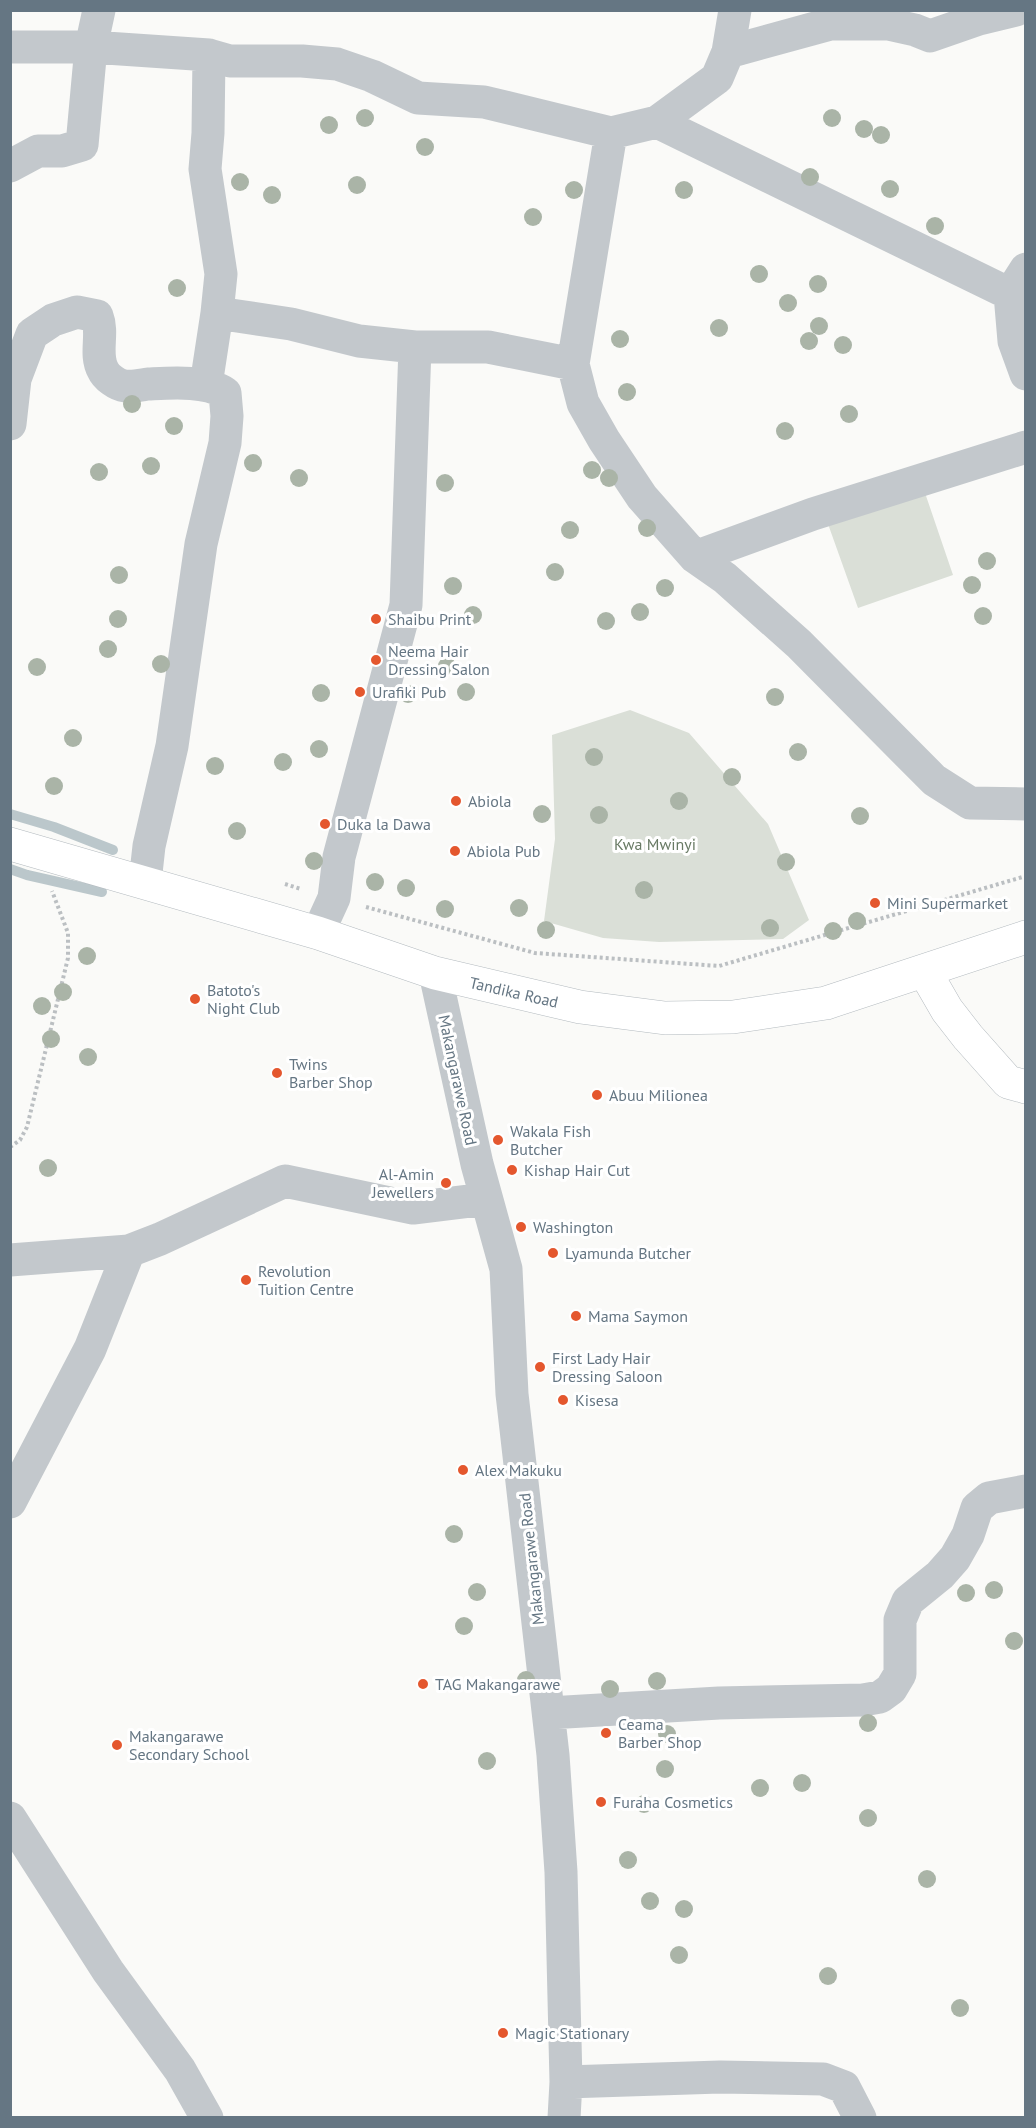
<svg xmlns="http://www.w3.org/2000/svg" width="1036" height="2128" font-family="'PT Sans',sans-serif">
<rect width="100%" height="100%" fill="#fafaf8"/>
<path fill="#dadfd7" d="M923 487 953 575 858 608 828 524Z
M630 710 689 733 768 824 809 920 783 939 659 942 603 938 544 921 555 839 552 735Z"/>
<g fill="none" stroke-linecap="round" stroke-linejoin="round">
<path stroke="#bbc7cb" stroke-width="10" d="M10 814 54 827 113 850
M10 869 27 875 102 892"/>
<defs>
<path id="secondary" d="M10 844 318 933 435 973 580 1007 665 1018 733 1017 826 1003 1026 937
M925 972 947 1010 968 1037 1008 1082 1026 1087"/>
</defs>
<use href="#secondary" stroke="#b3babf" stroke-width="34"/>
<path stroke="#bbbfc2" stroke-width="4" stroke-dasharray="3 3" stroke-linecap="butt" d="M285 884 301 889
M366 907 535 953 719 966 1026 876
M10 1147 20 1140 27 1127 68 958V933L52 891"/>
<path stroke="#c3c8cc" stroke-width="33" d="M10 47H91L209 55 230 61H302L337 64 372 76 418 98 484 102 611 133 657 122 1010 294
M728 52 830 24H888L915 30 930 36 979 19 1016 10
M657 122 717 78 728 52 735 10
M611 133 573 364 583 403 604 440 642 497 695 557 725 578 799 644 934 780 970 803 1026 804
M10 166 38 151H62L82 145 91 47 99 10
M1026 269 1010 294 1014 341 1026 374
M217 313 291 324 359 341 415 347H488L573 364
M206 385 217 313 221 274 205 169 208 133 209 55
M10 424 15 379 32 334 53 320 77 312 97 316C104 334 94 354 103 370 106 377 117 385 125 386 132 387 141 385 148 384 170 383 206 380 225 393L227 416 225 443 201 544 172 746 149 846 145 882
M695 557 813 514 1026 447
M318 933 334 898 339 857 406 605 415 347
M435 973 477 1164 506 1269 512 1394 553 1755 561 1872 566 2082 564 2118
M10 1260 129 1251
M10 1502 90 1349 129 1251 160 1239 285 1181 413 1208 486 1199
M549 1713 719 1703 863 1700 880 1697 891 1689 900 1674V1620L908 1601 940 1575 955 1558 968 1535 977 1508 989 1498 1026 1491
M10 1818 108 1971 180 2070 207 2118
M566 2082 720 2077 823 2079 844 2087 860 2118"/>
<use href="#secondary" stroke="#fff" stroke-width="33"/>
</g>
<g fill="#aab4a7">
<circle cx="365" cy="118" r="9"/>
<circle cx="832" cy="118" r="9"/>
<circle cx="329" cy="125" r="9"/>
<circle cx="864" cy="129" r="9"/>
<circle cx="881" cy="135" r="9"/>
<circle cx="425" cy="147" r="9"/>
<circle cx="810" cy="177" r="9"/>
<circle cx="240" cy="182" r="9"/>
<circle cx="357" cy="185" r="9"/>
<circle cx="890" cy="189" r="9"/>
<circle cx="574" cy="190" r="9"/>
<circle cx="684" cy="190" r="9"/>
<circle cx="272" cy="195" r="9"/>
<circle cx="533" cy="217" r="9"/>
<circle cx="935" cy="226" r="9"/>
<circle cx="759" cy="274" r="9"/>
<circle cx="818" cy="284" r="9"/>
<circle cx="177" cy="288" r="9"/>
<circle cx="788" cy="303" r="9"/>
<circle cx="819" cy="326" r="9"/>
<circle cx="719" cy="328" r="9"/>
<circle cx="620" cy="339" r="9"/>
<circle cx="809" cy="341" r="9"/>
<circle cx="843" cy="345" r="9"/>
<circle cx="627" cy="392" r="9"/>
<circle cx="132" cy="404" r="9"/>
<circle cx="849" cy="414" r="9"/>
<circle cx="174" cy="426" r="9"/>
<circle cx="785" cy="431" r="9"/>
<circle cx="253" cy="463" r="9"/>
<circle cx="151" cy="466" r="9"/>
<circle cx="592" cy="470" r="9"/>
<circle cx="99" cy="472" r="9"/>
<circle cx="299" cy="478" r="9"/>
<circle cx="609" cy="478" r="9"/>
<circle cx="445" cy="483" r="9"/>
<circle cx="647" cy="528" r="9"/>
<circle cx="570" cy="530" r="9"/>
<circle cx="987" cy="561" r="9"/>
<circle cx="555" cy="572" r="9"/>
<circle cx="119" cy="575" r="9"/>
<circle cx="972" cy="585" r="9"/>
<circle cx="453" cy="586" r="9"/>
<circle cx="665" cy="588" r="9"/>
<circle cx="640" cy="612" r="9"/>
<circle cx="473" cy="615" r="9"/>
<circle cx="983" cy="616" r="9"/>
<circle cx="118" cy="619" r="9"/>
<circle cx="606" cy="621" r="9"/>
<circle cx="108" cy="649" r="9"/>
<circle cx="161" cy="664" r="9"/>
<circle cx="447" cy="666" r="9"/>
<circle cx="37" cy="667" r="9"/>
<circle cx="466" cy="692" r="9"/>
<circle cx="321" cy="693" r="9"/>
<circle cx="408" cy="694" r="9"/>
<circle cx="775" cy="697" r="9"/>
<circle cx="73" cy="738" r="9"/>
<circle cx="319" cy="749" r="9"/>
<circle cx="798" cy="752" r="9"/>
<circle cx="594" cy="757" r="9"/>
<circle cx="283" cy="762" r="9"/>
<circle cx="215" cy="766" r="9"/>
<circle cx="732" cy="777" r="9"/>
<circle cx="54" cy="786" r="9"/>
<circle cx="679" cy="801" r="9"/>
<circle cx="542" cy="814" r="9"/>
<circle cx="599" cy="815" r="9"/>
<circle cx="860" cy="816" r="9"/>
<circle cx="237" cy="831" r="9"/>
<circle cx="314" cy="861" r="9"/>
<circle cx="786" cy="862" r="9"/>
<circle cx="375" cy="882" r="9"/>
<circle cx="406" cy="888" r="9"/>
<circle cx="644" cy="890" r="9"/>
<circle cx="519" cy="908" r="9"/>
<circle cx="445" cy="909" r="9"/>
<circle cx="857" cy="921" r="9"/>
<circle cx="770" cy="928" r="9"/>
<circle cx="546" cy="930" r="9"/>
<circle cx="833" cy="931" r="9"/>
<circle cx="87" cy="956" r="9"/>
<circle cx="63" cy="992" r="9"/>
<circle cx="42" cy="1006" r="9"/>
<circle cx="51" cy="1039" r="9"/>
<circle cx="88" cy="1057" r="9"/>
<circle cx="48" cy="1168" r="9"/>
<circle cx="454" cy="1534" r="9"/>
<circle cx="994" cy="1590" r="9"/>
<circle cx="477" cy="1592" r="9"/>
<circle cx="966" cy="1593" r="9"/>
<circle cx="464" cy="1626" r="9"/>
<circle cx="1014" cy="1641" r="9"/>
<circle cx="526" cy="1680" r="9"/>
<circle cx="657" cy="1681" r="9"/>
<circle cx="610" cy="1689" r="9"/>
<circle cx="868" cy="1723" r="9"/>
<circle cx="667" cy="1734" r="9"/>
<circle cx="487" cy="1761" r="9"/>
<circle cx="665" cy="1769" r="9"/>
<circle cx="802" cy="1783" r="9"/>
<circle cx="760" cy="1788" r="9"/>
<circle cx="644" cy="1804" r="9"/>
<circle cx="868" cy="1818" r="9"/>
<circle cx="628" cy="1860" r="9"/>
<circle cx="927" cy="1879" r="9"/>
<circle cx="650" cy="1901" r="9"/>
<circle cx="684" cy="1909" r="9"/>
<circle cx="679" cy="1955" r="9"/>
<circle cx="828" cy="1976" r="9"/>
<circle cx="960" cy="2008" r="9"/>
</g>
<g fill="#e4572e" stroke="#fff" stroke-width="2">
<circle cx="376" cy="619" r="6"/>
<circle cx="376" cy="660" r="6"/>
<circle cx="360" cy="692" r="6"/>
<circle cx="456" cy="801" r="6"/>
<circle cx="325" cy="824" r="6"/>
<circle cx="455" cy="851" r="6"/>
<circle cx="875" cy="903" r="6"/>
<circle cx="195" cy="999" r="6"/>
<circle cx="277" cy="1073" r="6"/>
<circle cx="597" cy="1095" r="6"/>
<circle cx="498" cy="1140" r="6"/>
<circle cx="512" cy="1170" r="6"/>
<circle cx="446" cy="1183" r="6"/>
<circle cx="521" cy="1227" r="6"/>
<circle cx="553" cy="1253" r="6"/>
<circle cx="246" cy="1280" r="6"/>
<circle cx="576" cy="1316" r="6"/>
<circle cx="540" cy="1367" r="6"/>
<circle cx="563" cy="1400" r="6"/>
<circle cx="463" cy="1470" r="6"/>
<circle cx="423" cy="1684" r="6"/>
<circle cx="606" cy="1733" r="6"/>
<circle cx="117" cy="1745" r="6"/>
<circle cx="601" cy="1802" r="6"/>
<circle cx="503" cy="2033" r="6"/>
</g>
<g text-anchor="middle" stroke-width="6" stroke-linejoin="round" paint-order="stroke">
<g font-size="16" fill="#657683" stroke="#fff" text-anchor="start">
<text x="388" y="625">Shaibu Print</text>
<text x="388" y="657">Neema Hair<tspan x="388" dy="18">Dressing Salon</tspan></text>
<text x="372" y="698">Urafiki Pub</text>
<text x="468" y="807">Abiola</text>
<text x="337" y="830">Duka la Dawa</text>
<text x="467" y="857">Abiola Pub</text>
<text x="887" y="909">Mini Supermarket</text>
<text x="207" y="996">Batoto's<tspan x="207" dy="18">Night Club</tspan></text>
<text x="289" y="1070">Twins<tspan x="289" dy="18">Barber Shop</tspan></text>
<text x="609" y="1101">Abuu Milionea</text>
<text x="510" y="1137">Wakala Fish<tspan x="510" dy="18">Butcher</tspan></text>
<text x="524" y="1176">Kishap Hair Cut</text>
<text x="434" y="1180" text-anchor="end">Al-Amin<tspan x="434" dy="18">Jewellers</tspan></text>
<text x="533" y="1233">Washington</text>
<text x="565" y="1259">Lyamunda Butcher</text>
<text x="258" y="1277">Revolution<tspan x="258" dy="18">Tuition Centre</tspan></text>
<text x="588" y="1322">Mama Saymon</text>
<text x="552" y="1364">First Lady Hair<tspan x="552" dy="18">Dressing Saloon</tspan></text>
<text x="575" y="1406">Kisesa</text>
<text x="475" y="1476">Alex Makuku</text>
<text x="435" y="1690">TAG Makangarawe</text>
<text x="618" y="1730">Ceama<tspan x="618" dy="18">Barber Shop</tspan></text>
<text x="129" y="1742">Makangarawe<tspan x="129" dy="18">Secondary School</tspan></text>
<text x="613" y="1808">Furaha Cosmetics</text>
<text x="515" y="2039">Magic Stationary</text>
</g>
<g font-size="16" fill="#687a64" stroke="#fff">
<text x="655" y="850">Kwa Mwinyi</text>
</g>
<g font-size="16" fill="#657683" stroke="#fff">
<text transform="translate(514 992) rotate(13)" y="6">Tandika Road</text>
<text transform="translate(458 1080) rotate(78)" y="6">Makangarawe Road</text>
<text transform="translate(531 1559) rotate(-96)" y="6">Makangarawe Road</text>
</g>
</g>
<rect width="1036" height="2128" fill="none" stroke="#657683" stroke-width="24"/>
</svg>
